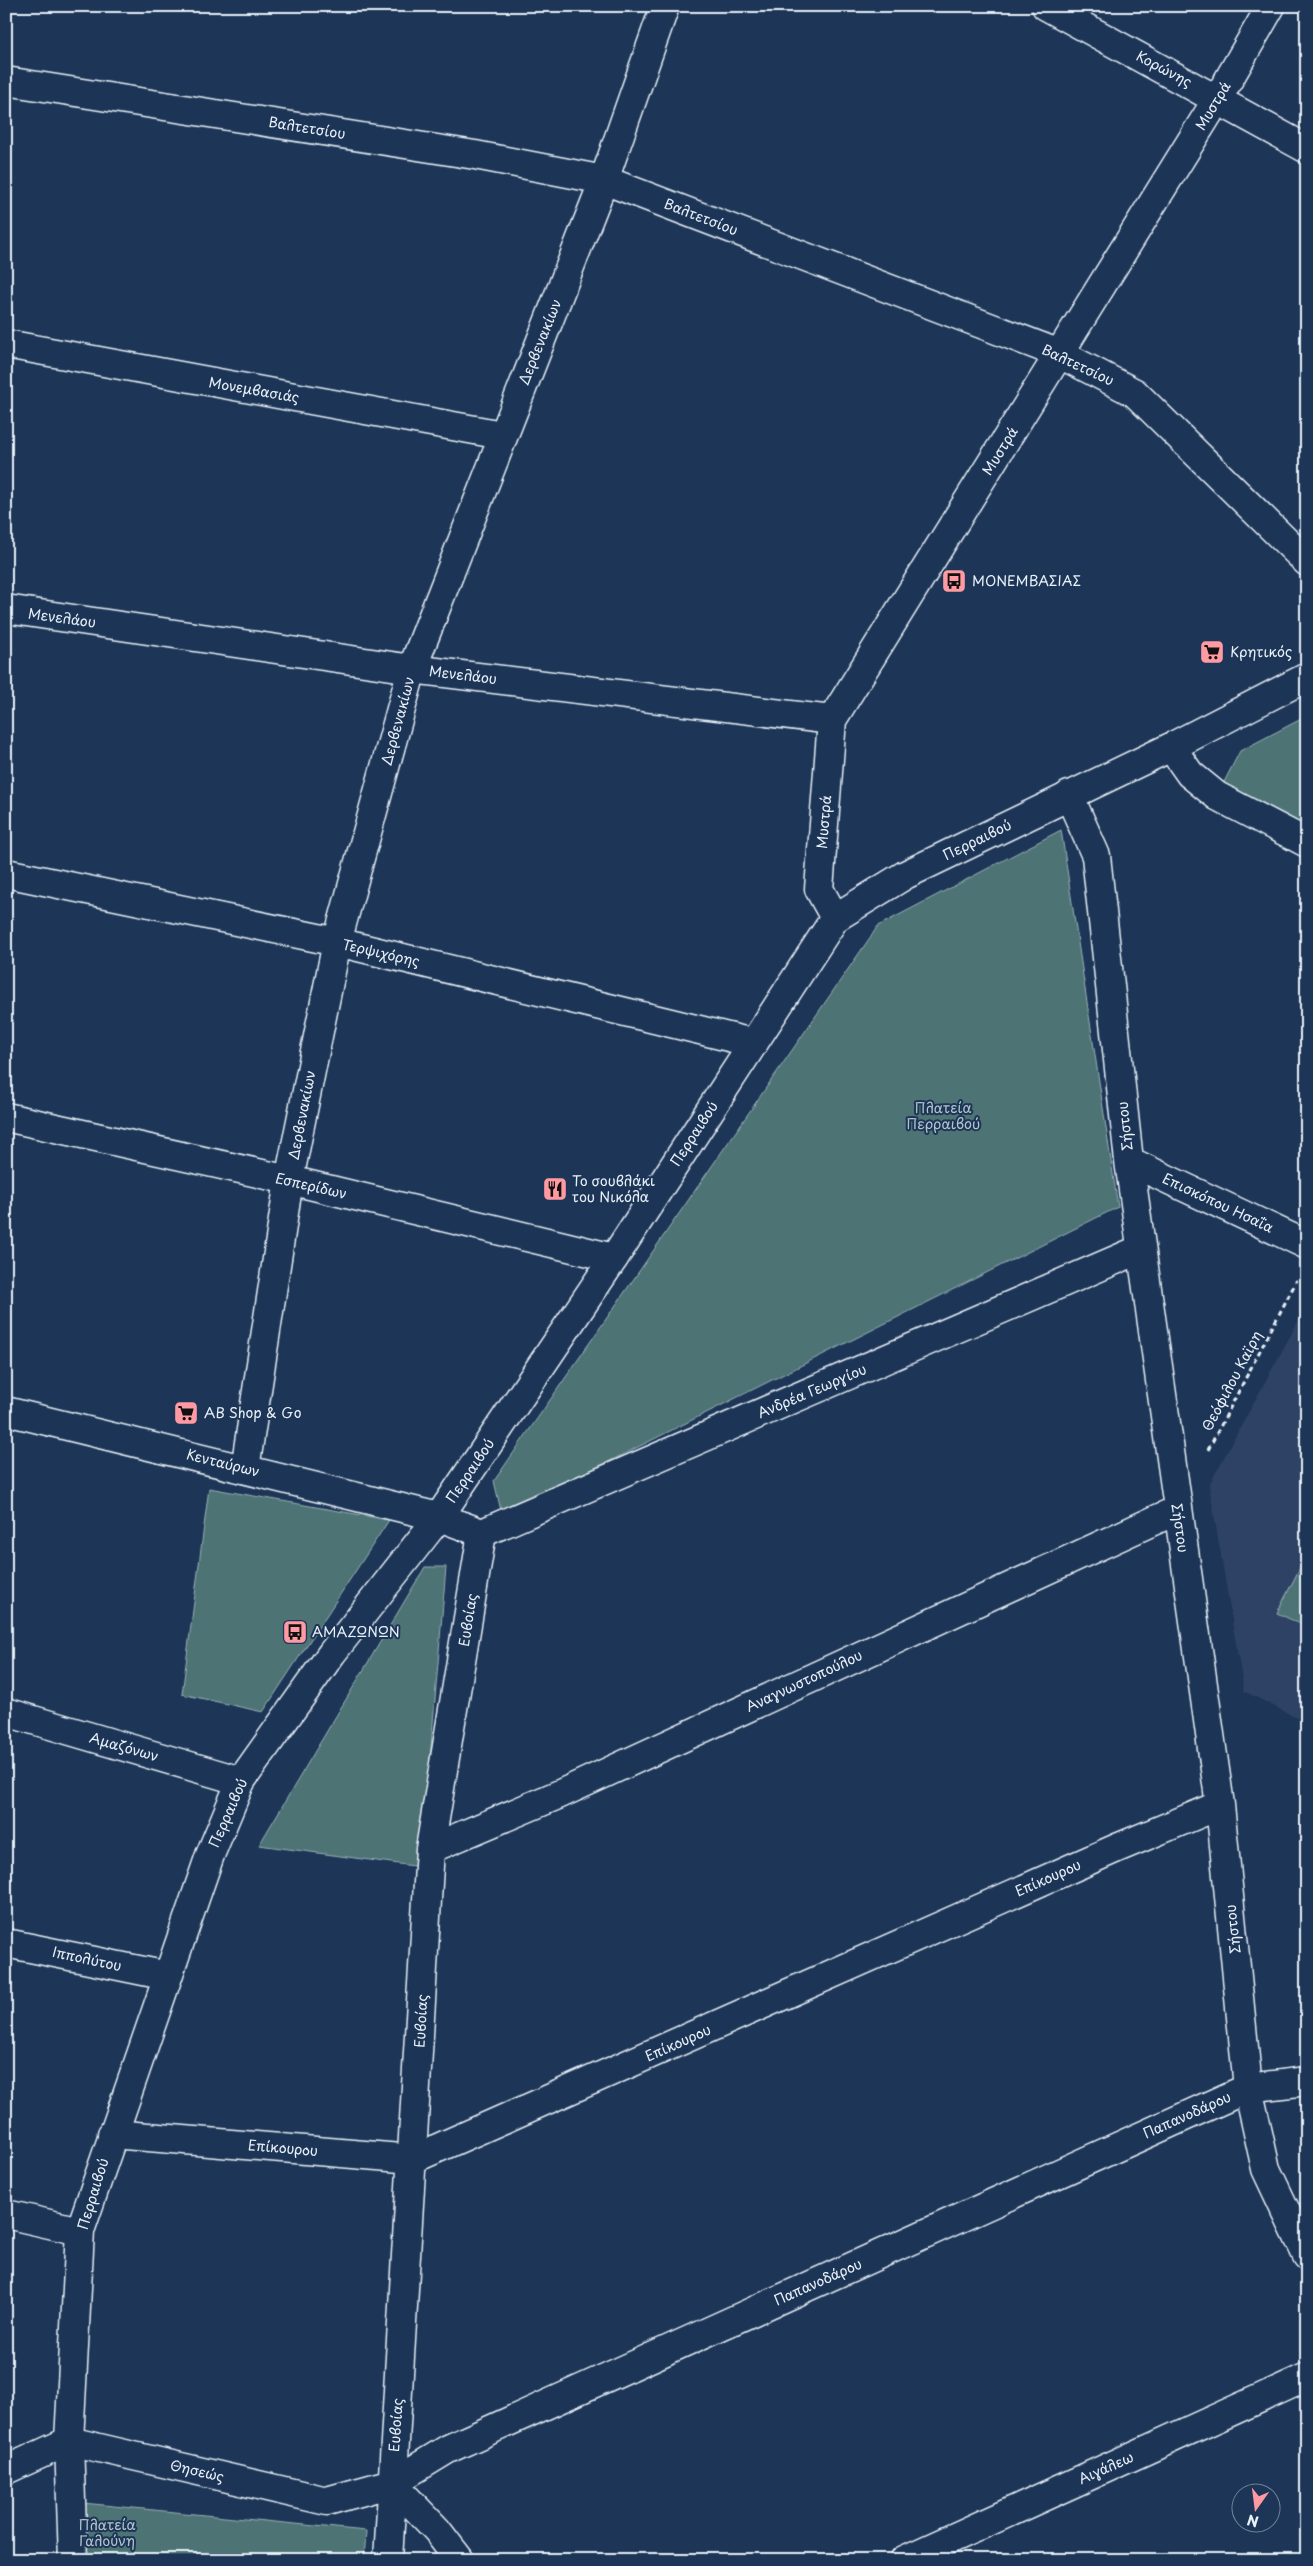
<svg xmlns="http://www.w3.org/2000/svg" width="1313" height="2566" font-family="'Playpen Sans',sans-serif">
<rect width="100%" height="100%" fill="#1d3557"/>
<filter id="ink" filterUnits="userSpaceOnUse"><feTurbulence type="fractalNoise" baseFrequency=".02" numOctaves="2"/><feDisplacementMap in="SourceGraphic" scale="10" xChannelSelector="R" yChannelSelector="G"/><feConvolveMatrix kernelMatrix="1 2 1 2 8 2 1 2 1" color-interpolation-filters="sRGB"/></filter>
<g filter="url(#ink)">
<path fill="#2f4366" d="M1307 1305V1723L1244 1691 1209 1485Z"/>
<path fill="#4d7375" stroke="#9ab2b6" d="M1307 716V830L1223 784 1240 751Z
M1061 830 1118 1207 502 1515 494 1481 878 926Z
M209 1488 389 1520 263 1712 182 1694Z
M1307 1554V1627L1277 1613Z
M425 1567H446L421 1867 259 1845Z
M73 2502 366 2531 364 2560H84Z"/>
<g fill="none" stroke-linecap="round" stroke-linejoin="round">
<defs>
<path id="minor" d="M1046 6 1307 149
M6 81 475 155 604 180 1060 354 1135 393 1307 562
M6 344 502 435
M6 609 412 669 832 720
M1171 747 1190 774 1217 796 1307 843
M1069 795 1096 856 1129 1161 1220 1805 1248 2088 1266 2169 1307 2256
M6 873 337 942 753 1043
M835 918 819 889 832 720 1218 98 1271 6
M6 1117 289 1180 614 1258
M1129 1161 1307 1245
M6 1411 439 1517 482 1533 430 1849 388 2560
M245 1469 289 1180 337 942 412 669 604 180 665 6
M482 1533 1141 1249
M6 1712 241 1781
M430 1849 560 1794 1177 1510
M6 1943 168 1976
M112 2134 413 2159 1117 1848 1220 1805
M6 2214 80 2231
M6 2470 69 2441 327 2501 392 2483 448 2449 1248 2088 1307 2081
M392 2483 437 2530 460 2560
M904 2560 1307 2377"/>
<path id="tertiary" d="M73 2560 69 2441 80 2231 210 1855 241 1781 332 1653 439 1517 614 1258 835 918 905 875 1171 747 1307 677"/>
</defs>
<use href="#minor" stroke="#e8f1f8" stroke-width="31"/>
<use href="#tertiary" stroke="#e8f1f8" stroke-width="31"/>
<path stroke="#e8f1f8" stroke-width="3" stroke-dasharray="5 4" stroke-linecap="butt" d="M1208 1450 1297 1280"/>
<use href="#minor" stroke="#1d3557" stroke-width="28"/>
<use href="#tertiary" stroke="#1d3557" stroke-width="28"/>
</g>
</g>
<defs>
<symbol id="bus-square" viewBox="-11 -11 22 22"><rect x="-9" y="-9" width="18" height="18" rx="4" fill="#ff9aa2" stroke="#1d3557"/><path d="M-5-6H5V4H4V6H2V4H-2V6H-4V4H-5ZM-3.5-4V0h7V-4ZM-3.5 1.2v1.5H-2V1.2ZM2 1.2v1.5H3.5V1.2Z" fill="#111"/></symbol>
<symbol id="supermarket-square" viewBox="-11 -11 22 22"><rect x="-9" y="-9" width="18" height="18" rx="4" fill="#ff9aa2" stroke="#1d3557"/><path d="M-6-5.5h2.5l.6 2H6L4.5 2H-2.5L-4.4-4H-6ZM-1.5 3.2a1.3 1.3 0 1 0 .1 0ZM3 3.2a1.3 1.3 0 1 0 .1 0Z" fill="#111"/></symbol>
<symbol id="restaurant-square" viewBox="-11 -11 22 22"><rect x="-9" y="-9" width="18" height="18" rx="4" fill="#ff9aa2" stroke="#1d3557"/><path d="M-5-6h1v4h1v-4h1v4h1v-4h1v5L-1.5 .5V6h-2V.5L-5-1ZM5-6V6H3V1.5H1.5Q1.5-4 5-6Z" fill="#111"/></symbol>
</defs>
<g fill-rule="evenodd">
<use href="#bus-square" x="940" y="567" width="28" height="28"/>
<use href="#supermarket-square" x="1198" y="638" width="28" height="28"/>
<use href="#restaurant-square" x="541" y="1175" width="28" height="28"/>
<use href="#supermarket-square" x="172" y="1399" width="28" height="28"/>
<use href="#bus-square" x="281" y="1618" width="28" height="28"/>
</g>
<g text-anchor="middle" stroke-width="4" stroke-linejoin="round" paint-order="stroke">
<g font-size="14" fill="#e8f1f8" stroke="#1d3557">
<text transform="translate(1164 69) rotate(28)" y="5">Κορώνης</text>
<text transform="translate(1213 106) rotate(-59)" y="5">Μυστρά</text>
<text transform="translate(307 128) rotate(9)" y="5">Βαλτετσίου</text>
<text transform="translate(701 217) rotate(21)" y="5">Βαλτετσίου</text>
<text transform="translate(540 342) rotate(-68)" y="5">Δερβενακίων</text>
<text transform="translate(1078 365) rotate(25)" y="5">Βαλτετσίου</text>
<text transform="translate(254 390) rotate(10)" y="5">Μονεμβασιάς</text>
<text transform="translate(1000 451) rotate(-58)" y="5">Μυστρά</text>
<text transform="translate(62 618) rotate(8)" y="5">Μενελάου</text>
<text transform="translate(463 675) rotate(7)" y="5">Μενελάου</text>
<text transform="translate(398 721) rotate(-75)" y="5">Δερβενακίων</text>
<text transform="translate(824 822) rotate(-85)" y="5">Μυστρά</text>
<text transform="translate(977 840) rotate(-26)" y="5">Περραιβού</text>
<text transform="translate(381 953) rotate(13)" y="5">Τερψιχόρης</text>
<text transform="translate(302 1115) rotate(-79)" y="5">Δερβενακίων</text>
<text transform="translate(1125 1126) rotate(-96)" y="5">Σήστου</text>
<text transform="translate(694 1134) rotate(-57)" y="5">Περραιβού</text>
<text transform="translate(311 1186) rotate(13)" y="5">Εσπερίδων</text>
<text transform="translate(1218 1203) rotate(25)" y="5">Επισκόπου Ησαΐα</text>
<text transform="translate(1232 1381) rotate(-62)" y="5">Θεόφιλου Καϊρη</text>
<text transform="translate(812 1391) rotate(-23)" y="5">Ανδρέα Γεωργίου</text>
<text transform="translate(223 1463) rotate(14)" y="5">Κενταύρων</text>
<text transform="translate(470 1471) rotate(-56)" y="5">Περραιβού</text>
<text transform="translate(1180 1528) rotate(82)" y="5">Σήστου</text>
<text transform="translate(468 1620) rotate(-81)" y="5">Ευβοίας</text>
<text transform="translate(804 1681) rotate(-25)" y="5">Αναγνωστοπούλου</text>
<text transform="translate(124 1747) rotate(16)" y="5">Αμαζόνων</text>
<text transform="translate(228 1813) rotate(-66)" y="5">Περραιβού</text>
<text transform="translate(1048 1878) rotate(-24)" y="5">Επίκουρου</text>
<text transform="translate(1233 1929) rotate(-96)" y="5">Σήστου</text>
<text transform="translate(87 1959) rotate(12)" y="5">Ιππολύτου</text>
<text transform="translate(421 2021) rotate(-87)" y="5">Ευβοίας</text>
<text transform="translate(678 2043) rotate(-24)" y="5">Επίκουρου</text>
<text transform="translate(1187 2115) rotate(-24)" y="5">Παπανοδάρου</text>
<text transform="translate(283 2148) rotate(5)" y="5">Επίκουρου</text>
<text transform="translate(93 2194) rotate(-73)" y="5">Περραιβού</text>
<text transform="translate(818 2282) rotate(-24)" y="5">Παπανοδάρου</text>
<text transform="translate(396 2425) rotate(-86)" y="5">Ευβοίας</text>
<text transform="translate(1106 2468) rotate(-24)" y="5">Αιγάλεω</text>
<text transform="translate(197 2471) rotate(13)" y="5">Θησεώς</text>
</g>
<g font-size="14" fill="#e8f1f8" stroke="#1d3557" text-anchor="start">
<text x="972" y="586">ΜΟΝΕΜΒΑΣΙΑΣ</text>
<text x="1230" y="657">Κρητικός</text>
<text x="572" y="1186">Το σουβλάκι<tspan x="572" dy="16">του Νικόλα</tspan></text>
<text x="204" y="1418">AB Shop &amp; Go</text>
<text x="312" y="1637">ΑΜΑΖΩΝΩΝ</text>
</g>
<g font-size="14" fill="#b2c5ca" stroke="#1d3557">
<text x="943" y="1113">Πλατεία<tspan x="943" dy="16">Περραιβού</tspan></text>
<text x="107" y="2530">Πλατεία<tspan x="107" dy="16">Γαλούνη</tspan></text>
</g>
</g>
<rect width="1313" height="2566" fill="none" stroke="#1d3557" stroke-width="25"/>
<rect x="12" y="12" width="1288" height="2541" fill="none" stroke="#e8f1f8" stroke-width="2" filter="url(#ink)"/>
<g transform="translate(1256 2508) rotate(194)"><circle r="24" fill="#1d3557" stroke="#6e8097"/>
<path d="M0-4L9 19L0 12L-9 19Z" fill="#ff9aa2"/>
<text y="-8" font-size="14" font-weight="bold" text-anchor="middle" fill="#e8f1f8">N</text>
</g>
</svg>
